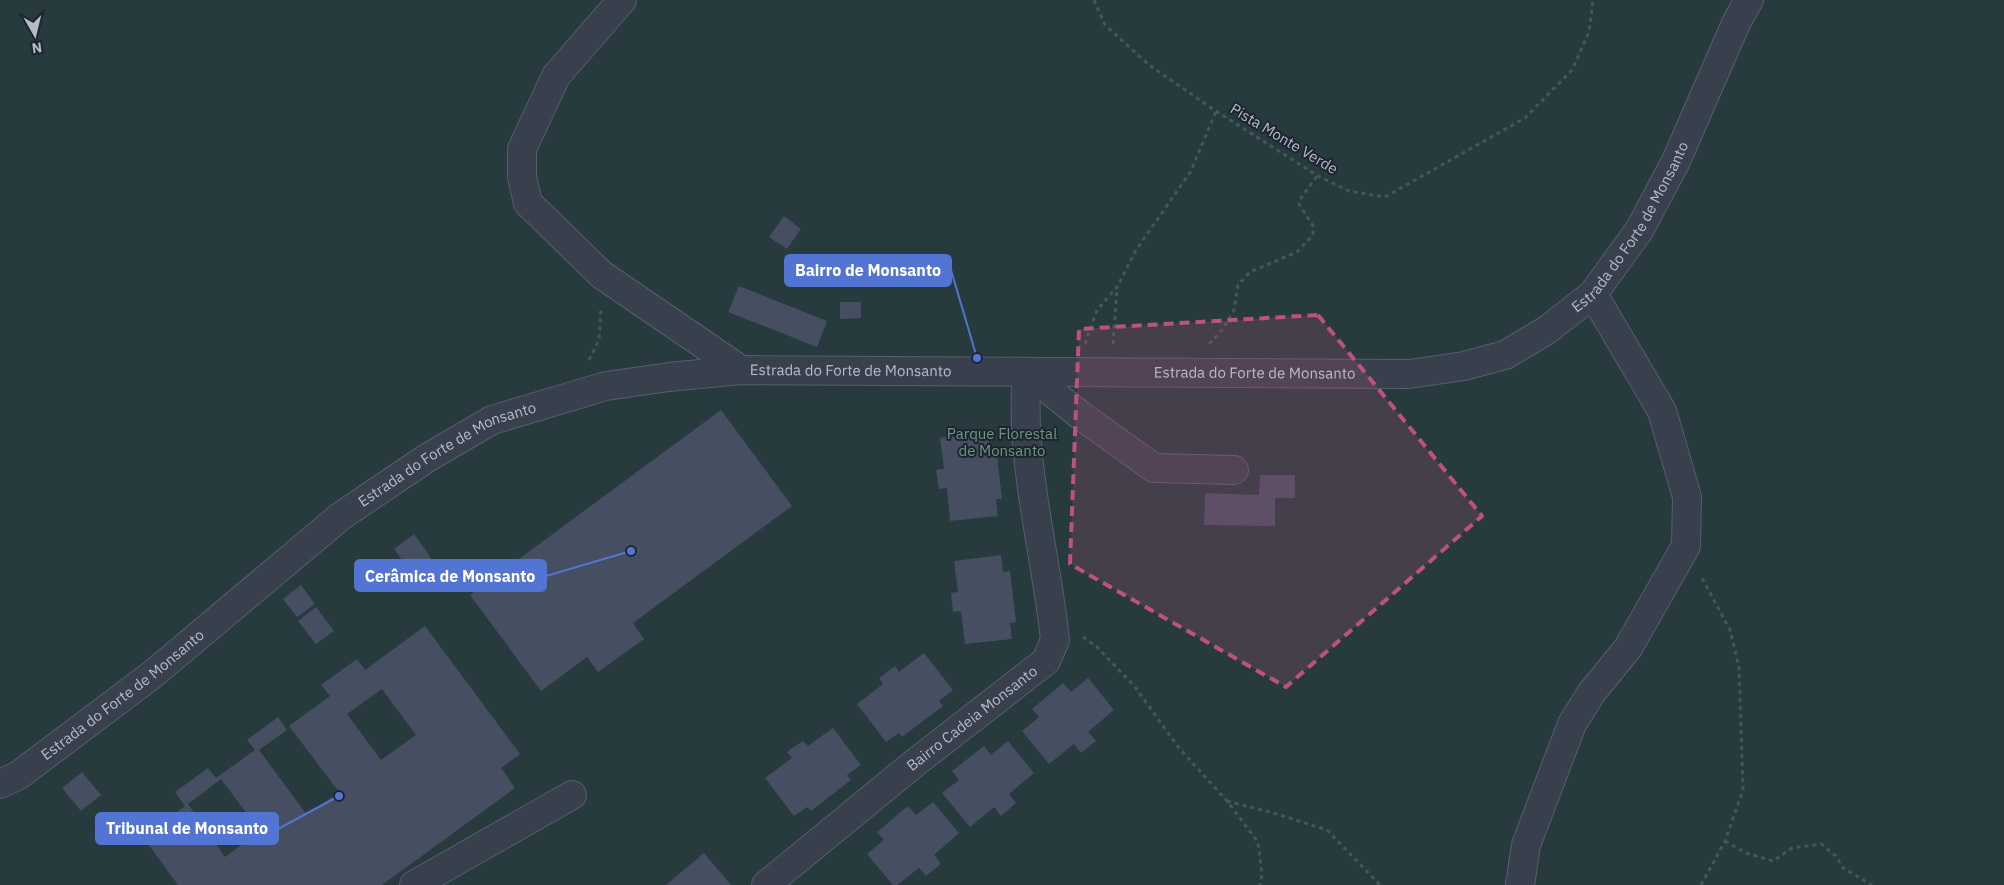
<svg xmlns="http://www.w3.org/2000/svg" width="2004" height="885" font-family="'IBM Plex Sans',sans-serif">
<rect width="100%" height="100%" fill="#252e3d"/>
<path fill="#273a3e" d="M0 0H2004V885H0Z"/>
<path fill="#464f61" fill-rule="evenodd" d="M784 216 801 229 787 249 769 237Z
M739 286 827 321 817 347 728 312Z
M840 302H861V318L840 319Z
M721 410 792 506 633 623 644 639 598 672 587 657 541 691 470 595Z
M987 432 989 449 996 448 1002 499H996L998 516 950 521 947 488 939 489 936 470 944 469 940 438Z
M1260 475H1295V498H1275V526L1204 525 1205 493 1259 495Z
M414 534 431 558 411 572 394 549Z
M1001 555 1003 572 1010 571 1016 622 1010 623 1012 639 965 644 961 611 953 612 952 602 951 593 958 592 954 561Z
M301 585 315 604 297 617 283 599Z
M316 607 334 631 316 644 298 621Z
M425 626 520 754 501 768 515 788 382 885H178L143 837 185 806 175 792 208 768 216 778 255 750 247 740 278 717 287 730 259 750 307 815 339 792 289 726 330 696 321 685 357 659 365 670ZM382 689 416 735 381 760 347 714ZM221 779 260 831 225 857 188 804Z
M924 653 953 690 939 701 943 706 902 737 899 733 886 742 857 704 883 684 879 678 895 666 899 672Z
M1088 678 1114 710 1088 732 1096 741 1081 753 1074 744 1049 764 1022 731 1039 717 1032 709 1063 683 1071 692Z
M833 728 861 765 847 775 851 780 811 811 807 807 794 816 765 778 792 758 787 752 795 746 803 741 808 746Z
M1008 741 1034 773 1009 794 1016 803 1001 816 994 807 970 827 942 793 959 780 952 771 984 746 991 755Z
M82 772 101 795 81 811 62 788Z
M933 802 959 833 934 855 941 864 926 876 919 868 897 885H893L867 854 884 840 877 832 908 806 916 815Z
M704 853 731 885H666Z"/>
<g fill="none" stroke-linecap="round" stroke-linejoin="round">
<defs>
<g id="minor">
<path d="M622 0 556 76 522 149V177L528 203 602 275 741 370"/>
<path d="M1027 372 1080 415 1154 468 1234 470"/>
<path id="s1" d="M0 784 19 775 153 674 341 516 427 458 492 420 606 386 669 377 741 370 1409 374 1464 366 1505 355 1547 330 1593 294 1640 229 1676 161 1737 21 1749 0"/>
<path d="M414 885 572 795"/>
<path id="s2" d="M766 885 916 762 1046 661 1055 640C1046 552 1019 461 1027 372"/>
<path d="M1520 885 1526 845 1572 724 1592 692 1628 648 1686 546 1687 497 1662 411 1593 294"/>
</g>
</defs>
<use href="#minor" stroke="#575e6b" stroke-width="30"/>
<path stroke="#45575b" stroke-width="3" stroke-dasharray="4 4" stroke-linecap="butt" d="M1094 0 1105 25 1149 65 1216 111 1318 176 1349 191 1385 197 1525 118 1572 70 1589 32 1593 0
M1085 344 1097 310 1117 287 1136 250 1191 171 1216 111
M1113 344 1117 288
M1209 344 1222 330 1234 310 1238 285 1250 272 1297 252 1313 235V226L1299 204 1301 198 1317 176
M589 360 599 340 601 309
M1083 637 1097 647 1135 687 1179 748 1227 801 1258 842 1262 875 1260 885
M1227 801 1277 814 1327 830 1380 885
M1725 841 1746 853 1773 861 1792 848 1821 844 1836 856 1843 868 1872 885
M1701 885 1725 841 1743 790 1739 667 1730 630 1702 578"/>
<use href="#minor" stroke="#39404d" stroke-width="28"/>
</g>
<path fill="#bd5181" fill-opacity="0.2" stroke="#bd5181" stroke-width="4" stroke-dasharray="10 6" stroke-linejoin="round" d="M1318 315 1482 516 1286 687 1070 564 1079 329Z"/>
<g text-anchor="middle" stroke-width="4" stroke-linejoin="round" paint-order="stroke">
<g font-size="15" fill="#b5bbc8" stroke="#1e2532">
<text transform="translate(1284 139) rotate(31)" y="5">Pista Monte Verde</text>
<text dy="5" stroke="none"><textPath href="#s1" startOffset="1818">Estrada do Forte de Monsanto</textPath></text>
<text dy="5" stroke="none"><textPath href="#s1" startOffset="978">Estrada do Forte de Monsanto</textPath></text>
<text dy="5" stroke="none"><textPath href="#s1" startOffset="1382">Estrada do Forte de Monsanto</textPath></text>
<text dy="5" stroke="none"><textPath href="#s1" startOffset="558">Estrada do Forte de Monsanto</textPath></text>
<text dy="5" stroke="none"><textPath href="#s1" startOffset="152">Estrada do Forte de Monsanto</textPath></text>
<text dy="5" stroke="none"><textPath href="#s2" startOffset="265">Bairro Cadeia Monsanto</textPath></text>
</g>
<g font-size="15" fill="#6d987a" stroke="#1e2532">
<text x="1002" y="439">Parque Florestal<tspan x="1002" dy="17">de Monsanto</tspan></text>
</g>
</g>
<path fill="none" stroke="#5274d2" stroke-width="2" d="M977 358L951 270M631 551L546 576M339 796L278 829"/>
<g fill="#5274d2" stroke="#1e2532" stroke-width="2">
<circle cx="977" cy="358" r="5"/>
<circle cx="631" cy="551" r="5"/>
<circle cx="339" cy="796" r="5"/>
</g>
<g fill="#5274d2" stroke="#5274d2" stroke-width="2">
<rect x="785" y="255" width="166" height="31" rx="5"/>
<rect x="355" y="560" width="191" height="31" rx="5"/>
<rect x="96" y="813" width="182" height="31" rx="5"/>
</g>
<g font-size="16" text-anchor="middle" font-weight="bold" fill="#fff">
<text x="868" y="276">Bairro de Monsanto</text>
<text x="450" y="582">Cerâmica de Monsanto</text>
<text x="187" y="834">Tribunal de Monsanto</text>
</g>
<g transform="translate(35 35) rotate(172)" stroke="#1e2532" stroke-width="4" paint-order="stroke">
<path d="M0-4L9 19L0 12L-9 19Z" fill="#b5bbc8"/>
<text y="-8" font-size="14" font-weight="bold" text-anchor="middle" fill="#b5bbc8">N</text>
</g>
</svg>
